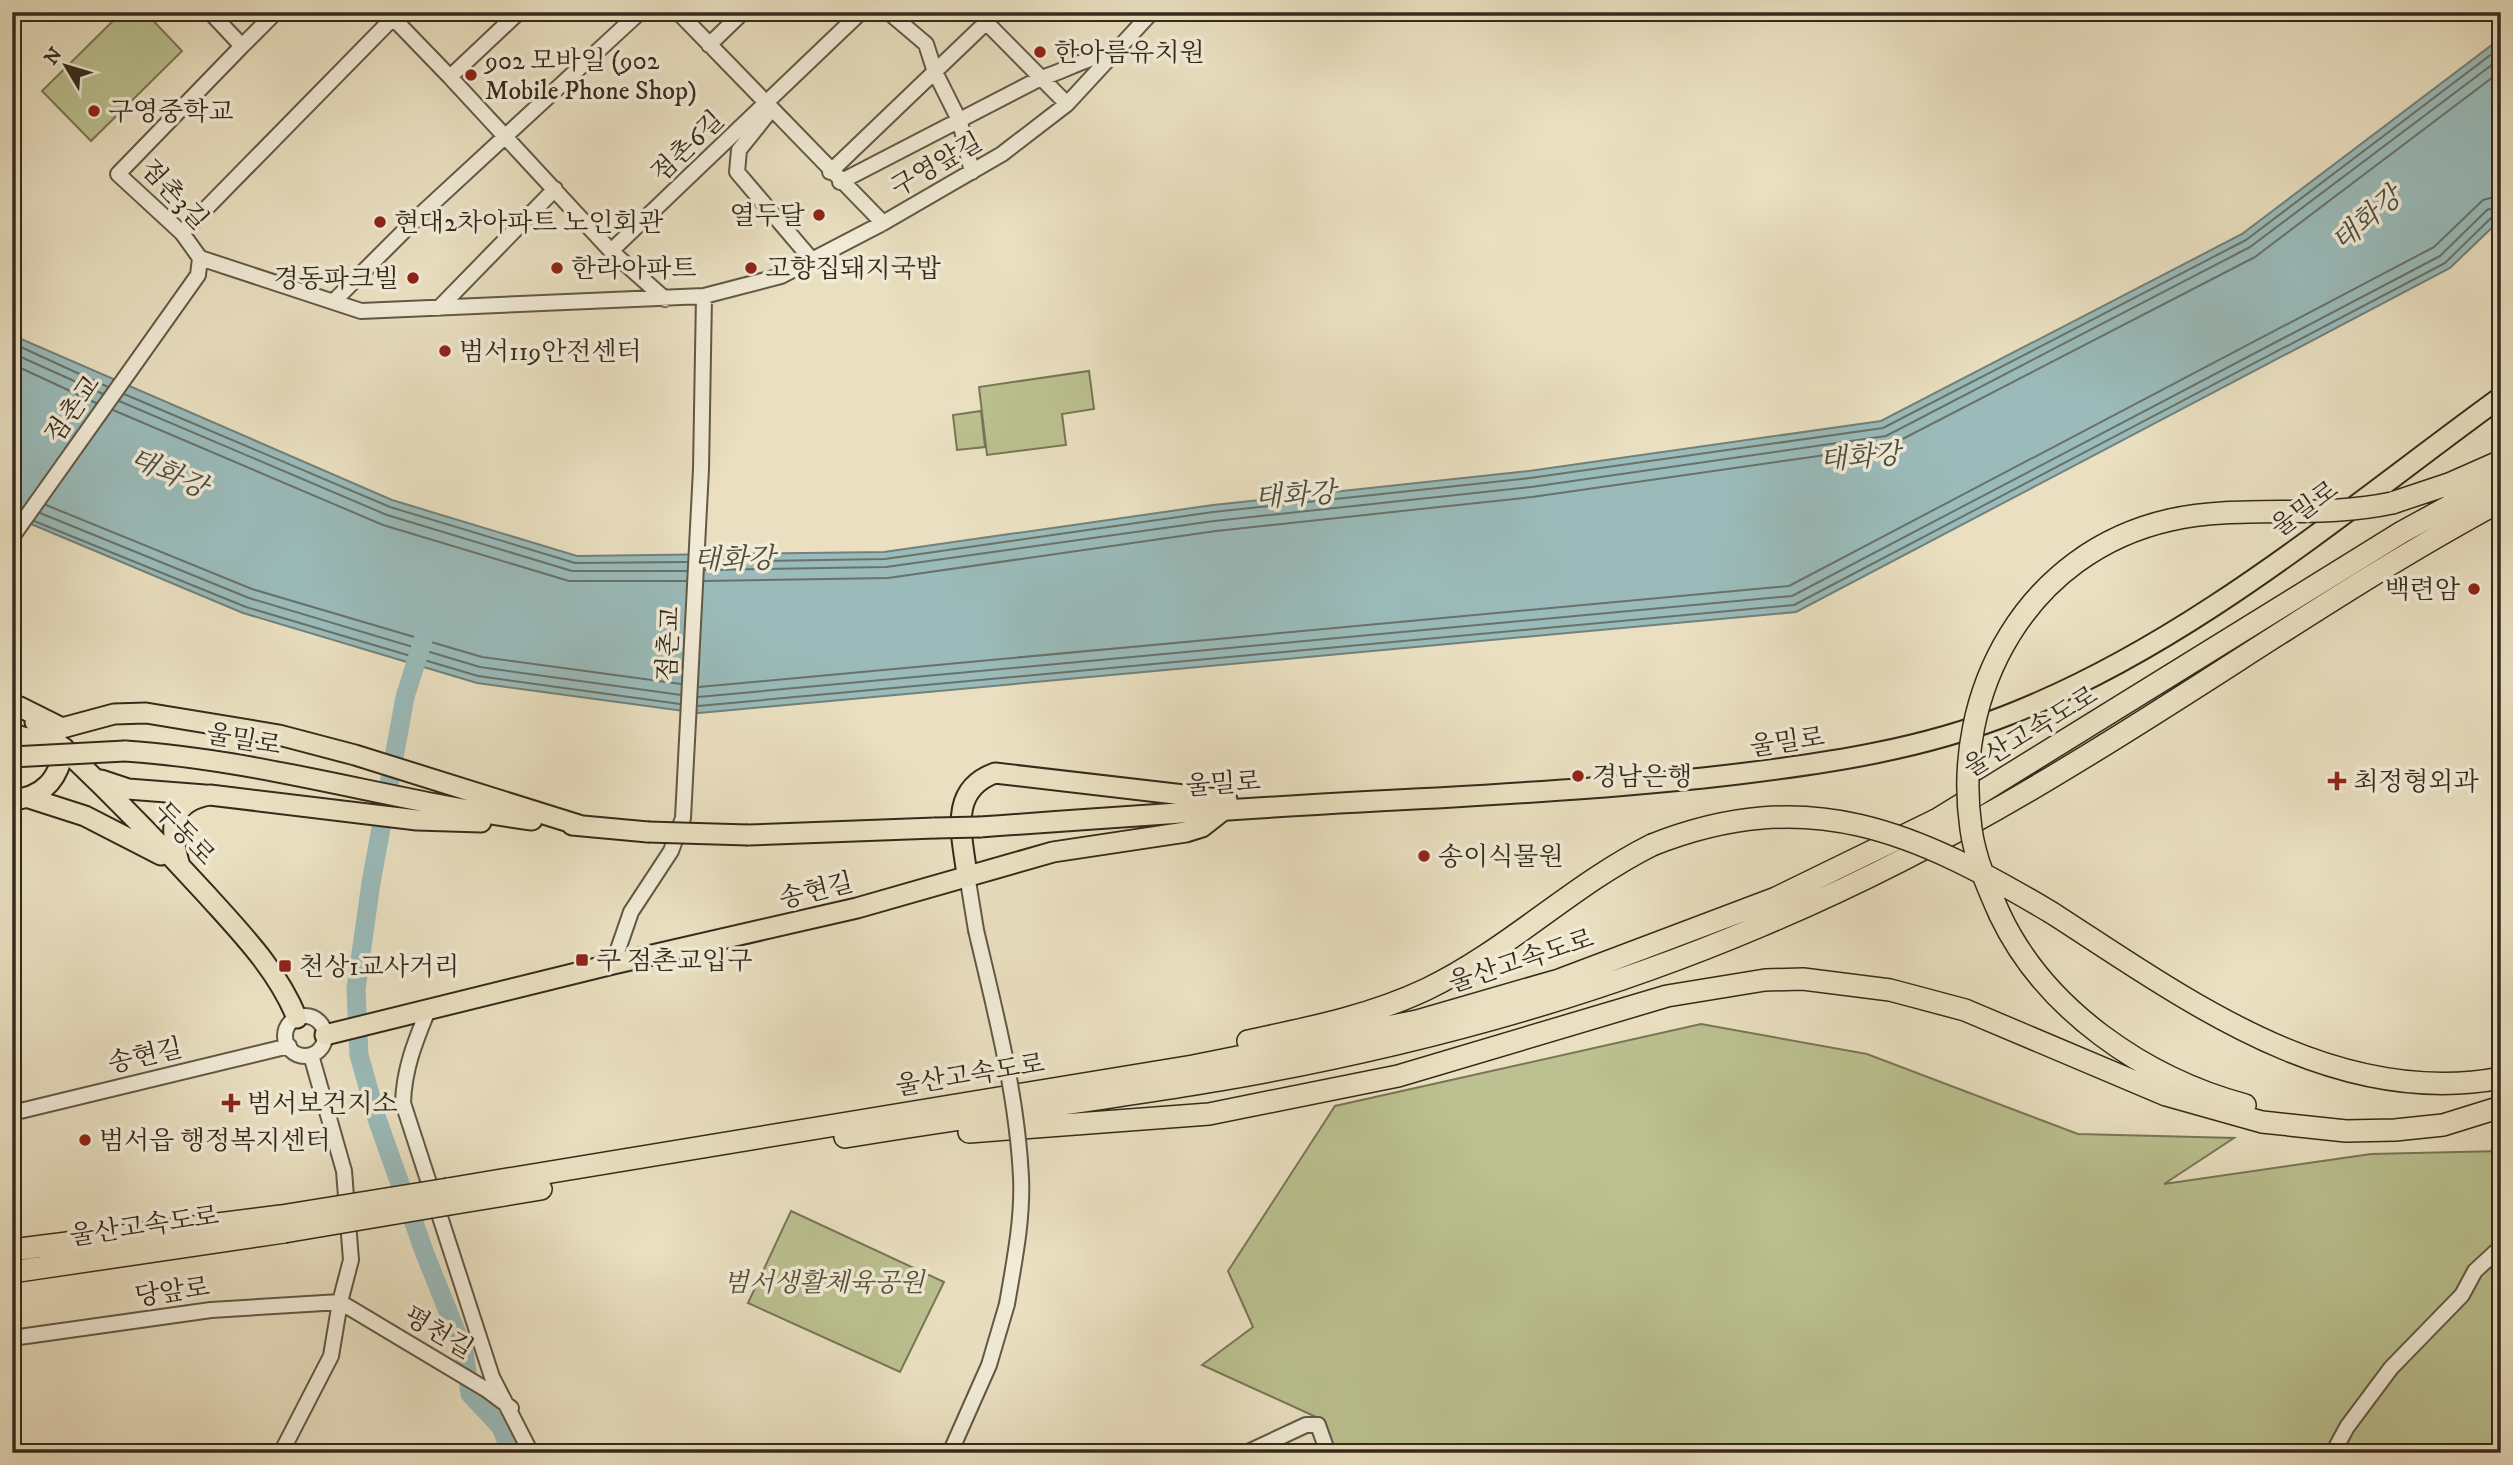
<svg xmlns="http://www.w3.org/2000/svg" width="2513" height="1465" font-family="'IM FELL DW Pica','Noto Serif KR',serif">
<rect width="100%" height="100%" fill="#eae0c1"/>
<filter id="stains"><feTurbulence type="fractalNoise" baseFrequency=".00286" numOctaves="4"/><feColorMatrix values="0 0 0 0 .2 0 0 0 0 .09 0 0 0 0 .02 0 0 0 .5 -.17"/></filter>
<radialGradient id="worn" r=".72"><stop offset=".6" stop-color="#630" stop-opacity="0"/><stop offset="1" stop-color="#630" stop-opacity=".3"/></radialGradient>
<path fill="#bbc190" stroke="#787656" stroke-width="2" d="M122 12H145L182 51 91 141 42 91Z
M1089 371 1094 409 1062 414 1066 445 987 455 979 387Z
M981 411 985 447 957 450 953 415Z
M1701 1024 1867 1054 2078 1134 2234 1138 2164 1184 2371 1154 2501 1151V1453H1335L1325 1421 1202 1365 1253 1327 1228 1271 1335 1106Z
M791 1211 944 1282 900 1372 748 1303Z"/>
<path fill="#9abbba" stroke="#72817a" stroke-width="2" d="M2501 38V219L2450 268 1796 612 699 713 477 683 243 613 12 516V335L392 500 577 556 884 552 1213 505 1529 471 1881 421 2242 234Z"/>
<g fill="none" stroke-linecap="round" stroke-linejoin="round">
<path stroke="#68726a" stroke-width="2" d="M12 343 108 387
M12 353 103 394
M12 364 96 403
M124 394 390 507 575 563 687 562
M119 401 387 515 572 571H687
M113 410 383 525 569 581H686
M46 505 252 589 482 657 681 684
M40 513 249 598 480 667 681 695
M34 521 246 607 478 676 680 704
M705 562 885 559 1213 512 1530 478 1883 428 2246 240 2501 47
M705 570 886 567 1214 521 1531 487 1886 436 2250 247 2501 58
M704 581 888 578 1216 531 1532 497 1889 446 2255 257 2501 71
M699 687 1789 586 2434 247 2483 200 2501 195
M698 697 1792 596 2440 256 2487 210 2501 205
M698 706 1794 605 2445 263 2493 216 2501 214"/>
<path stroke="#9abbba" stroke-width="19" d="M423 640 405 697 371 883 356 989 359 1055 377 1119 425 1254 464 1351 470 1394 501 1427 511 1453"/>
<defs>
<path id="minor" d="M678 12 883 223
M892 12 893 16 926 44 935 72 960 122 972 172
M976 12 1067 104
M709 45 743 12
M242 46 276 12
M450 77 611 251 665 299
M771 110 739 150 737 172 812 260
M830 172 997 12
M840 182 1041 78C1066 71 1089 55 1115 54
M182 233 393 18 450 77 519 12
M611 251 861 12
M200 258 361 311 704 296 781 276 883 223 1002 154 1067 104 1152 12
M200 258 182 233 118 174 242 46 210 12
M333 302 419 216 640 12
M439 308 555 189
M12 537 198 275 200 258
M967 875 976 930
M613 964 631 912 671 851 683 818 701 469 704 296
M428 1010C415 1042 404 1069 403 1103L492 1377 531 1453
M285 1036a20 20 0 1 1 40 0a20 20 0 1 1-40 0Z
M12 1113 289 1046
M12 1338 211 1310 340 1302 487 1390 511 1408
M281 1453 331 1356 340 1302 351 1260 344 1171 311 1055
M950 1453 989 1365 1007 1304
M1246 1453 1306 1425H1318L1328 1453
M2333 1453 2347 1427 2391 1368 2462 1295 2475 1271 2501 1247"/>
<path id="major" d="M20 707 62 728 114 714 146 713 279 735 355 755 582 826
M35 722C95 777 151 834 206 894 241 933 277 969 297 1018
M12 734 59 747
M125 751C263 760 395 802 532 820
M101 780 128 789 205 795
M29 798 85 816 161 855
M12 800C44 797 59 779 64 748
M572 825 648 832
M980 827C1132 816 1284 805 1437 798 1538 792 1637 786 1738 774 1829 763 1922 749 2008 715 2190 644 2344 511 2501 397
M748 835 935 828
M180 866C170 832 166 802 210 795L417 820 481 822
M967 875C962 835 948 790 995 773L1227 800
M325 1035 613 964 857 908 1053 852 1186 832 1202 827 1225 809"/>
<path id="highway" d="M2392 503 2449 484 2501 461
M2052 913C2184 998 2333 1110 2501 1078
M2000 915C2045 1010 2145 1078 2245 1105
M1248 1041C1309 1028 1370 1016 1427 989 1508 950 1572 885 1652 845
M969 1132 1209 1114 1398 1076 1667 996 1765 980 1803 979 1890 990 1965 1010 2166 1095 2262 1122 2346 1131 2395 1130 2443 1125 2501 1107
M845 1137C970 1116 1096 1101 1220 1080 1404 1048 1586 1000 1758 927 1866 882 1970 827 2070 766 2215 679 2352 581 2501 501
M448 1189 1193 1066 1417 1021 1559 980 1776 898 1938 819 2402 532 2501 478
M450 1204 541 1189
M12 1250 281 1216
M12 1272 284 1232"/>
</defs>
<use href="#minor" stroke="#625844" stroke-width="18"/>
<use href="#major" stroke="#352a1b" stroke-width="23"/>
<use href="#highway" stroke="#352a1b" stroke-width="24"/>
<use href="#minor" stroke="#f1ebd7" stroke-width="14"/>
<use href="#major" stroke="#eae0c1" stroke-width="19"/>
<use href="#highway" stroke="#eae0c1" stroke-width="21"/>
<defs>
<path id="minor-bridge" d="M976 930C995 1011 1017 1094 1021 1177 1023 1219 1014 1263 1007 1304"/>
<path id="major-bridge" d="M12 757 125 751
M935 828 980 827
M648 832 748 835"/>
<path id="highway-bridge" d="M1652 845C1809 783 1916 832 2052 913
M2000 915C1988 888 1975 859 1971 829 1951 691 2028 552 2170 520 2243 504 2318 519 2392 503
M281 1216 448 1189
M284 1232 450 1204"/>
</defs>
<use href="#minor-bridge" stroke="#625844" stroke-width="18" stroke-linecap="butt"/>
<use href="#major-bridge" stroke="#352a1b" stroke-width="23" stroke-linecap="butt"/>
<use href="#highway-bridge" stroke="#352a1b" stroke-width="24" stroke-linecap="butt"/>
<use href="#minor-bridge" stroke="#f1ebd7" stroke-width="14"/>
<use href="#major-bridge" stroke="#eae0c1" stroke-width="19"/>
<use href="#highway-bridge" stroke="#eae0c1" stroke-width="21"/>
</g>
<g fill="#8f2418" stroke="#f1ebd7" stroke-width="2.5">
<circle cx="1040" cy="52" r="7"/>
<circle cx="471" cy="75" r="7"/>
<circle cx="94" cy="111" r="7"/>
<circle cx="819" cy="215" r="7"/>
<circle cx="380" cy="222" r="7"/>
<circle cx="557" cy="268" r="7"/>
<circle cx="751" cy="268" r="7"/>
<circle cx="413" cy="278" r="7"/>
<circle cx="445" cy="351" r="7"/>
<circle cx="2474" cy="589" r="7"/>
<circle cx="1578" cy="776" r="7"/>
<path d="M2333.5 770.5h7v7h7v7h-7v7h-7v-7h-7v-7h7z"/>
<circle cx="1424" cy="856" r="7"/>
<rect x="575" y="953" width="14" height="14" rx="3.5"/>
<rect x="278" y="959" width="14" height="14" rx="3.5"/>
<path d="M227.5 1092.5h7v7h7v7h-7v7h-7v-7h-7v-7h7z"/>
<circle cx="85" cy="1140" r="7"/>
</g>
<g text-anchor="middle" stroke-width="7" stroke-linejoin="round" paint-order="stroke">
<g font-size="26" fill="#352a1b" stroke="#f1ebd7" text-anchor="start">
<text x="1054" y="61">한아름유치원</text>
<text x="485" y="69">902 모바일 (902<tspan x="485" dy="30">Mobile Phone Shop)</tspan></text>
<text x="108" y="120">구영중학교</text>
<text x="805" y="224" text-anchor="end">열두달</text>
<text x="394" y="231">현대2차아파트 노인회관</text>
<text x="571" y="277">한라아파트</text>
<text x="765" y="277">고향집돼지국밥</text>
<text x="399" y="287" text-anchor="end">경동파크빌</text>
<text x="459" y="360">범서119안전센터</text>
<text x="2460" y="598" text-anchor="end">백련암</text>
<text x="1592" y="785">경남은행</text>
<text x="2353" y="790">최정형외과</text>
<text x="1438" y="865">송이식물원</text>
<text x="596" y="969">구 점촌교입구</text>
<text x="299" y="975">천상1교사거리</text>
<text x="247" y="1112">범서보건지소</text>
<text x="99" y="1149">범서읍 행정복지센터</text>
</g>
<g font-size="26" fill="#352a1b" stroke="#f1ebd7">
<text transform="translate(687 146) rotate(-44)" y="9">점촌6길</text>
<text transform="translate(936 164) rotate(-30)" y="9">구영앞길</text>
<text transform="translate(175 194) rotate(47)" y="9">점촌3길</text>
<text transform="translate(72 409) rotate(-55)" y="9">점촌교</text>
<text transform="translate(2304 508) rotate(-36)" y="9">울밀로</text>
<text transform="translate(668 644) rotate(-87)" y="9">점촌교</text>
<text transform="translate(2030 731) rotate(-31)" y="9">울산고속도로</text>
<text transform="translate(244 739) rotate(10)" y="9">울밀로</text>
<text transform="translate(1787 741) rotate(-8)" y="9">울밀로</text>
<text transform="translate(1223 783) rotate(-4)" y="9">울밀로</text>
<text transform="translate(185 833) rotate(47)" y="9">두동로</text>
<text transform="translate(816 890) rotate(-14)" y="9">송현길</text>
<text transform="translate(1521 960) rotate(-18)" y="9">울산고속도로</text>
<text transform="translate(145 1055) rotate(-13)" y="9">송현길</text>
<text transform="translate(970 1074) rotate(-9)" y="9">울산고속도로</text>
<text transform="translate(144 1225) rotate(-8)" y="9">울산고속도로</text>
<text transform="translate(172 1291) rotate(-8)" y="9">당앞로</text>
<text transform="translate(439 1332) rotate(31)" y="9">평천길</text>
</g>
<g font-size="26" font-style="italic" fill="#565038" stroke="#f1ebd7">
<text x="824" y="1291">범서생활체육공원</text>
</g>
<g font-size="28" font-style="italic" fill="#4e4e43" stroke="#f1ebd7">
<text transform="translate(2366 218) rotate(-41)" y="10">태화강</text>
<text transform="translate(1860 456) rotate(-5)" y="10">태화강</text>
<text transform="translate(169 472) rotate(24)" y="10">태화강</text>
<text transform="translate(1295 494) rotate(-4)" y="10">태화강</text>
<text transform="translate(734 558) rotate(-1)" y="10">태화강</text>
</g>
</g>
<rect width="2513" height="1465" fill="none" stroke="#eae0c1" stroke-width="42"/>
<rect x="14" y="14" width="2485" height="1437" fill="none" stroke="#352a1b" stroke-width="3.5"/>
<rect x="21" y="21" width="2471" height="1423" fill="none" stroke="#352a1b" stroke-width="2"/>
<g transform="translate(66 66) rotate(308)" stroke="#f1ebd7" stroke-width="5" paint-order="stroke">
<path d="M0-5L12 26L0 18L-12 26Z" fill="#352a1b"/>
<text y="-10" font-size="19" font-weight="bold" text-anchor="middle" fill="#352a1b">N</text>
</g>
<rect width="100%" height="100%" filter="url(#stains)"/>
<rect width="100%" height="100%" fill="url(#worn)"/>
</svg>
